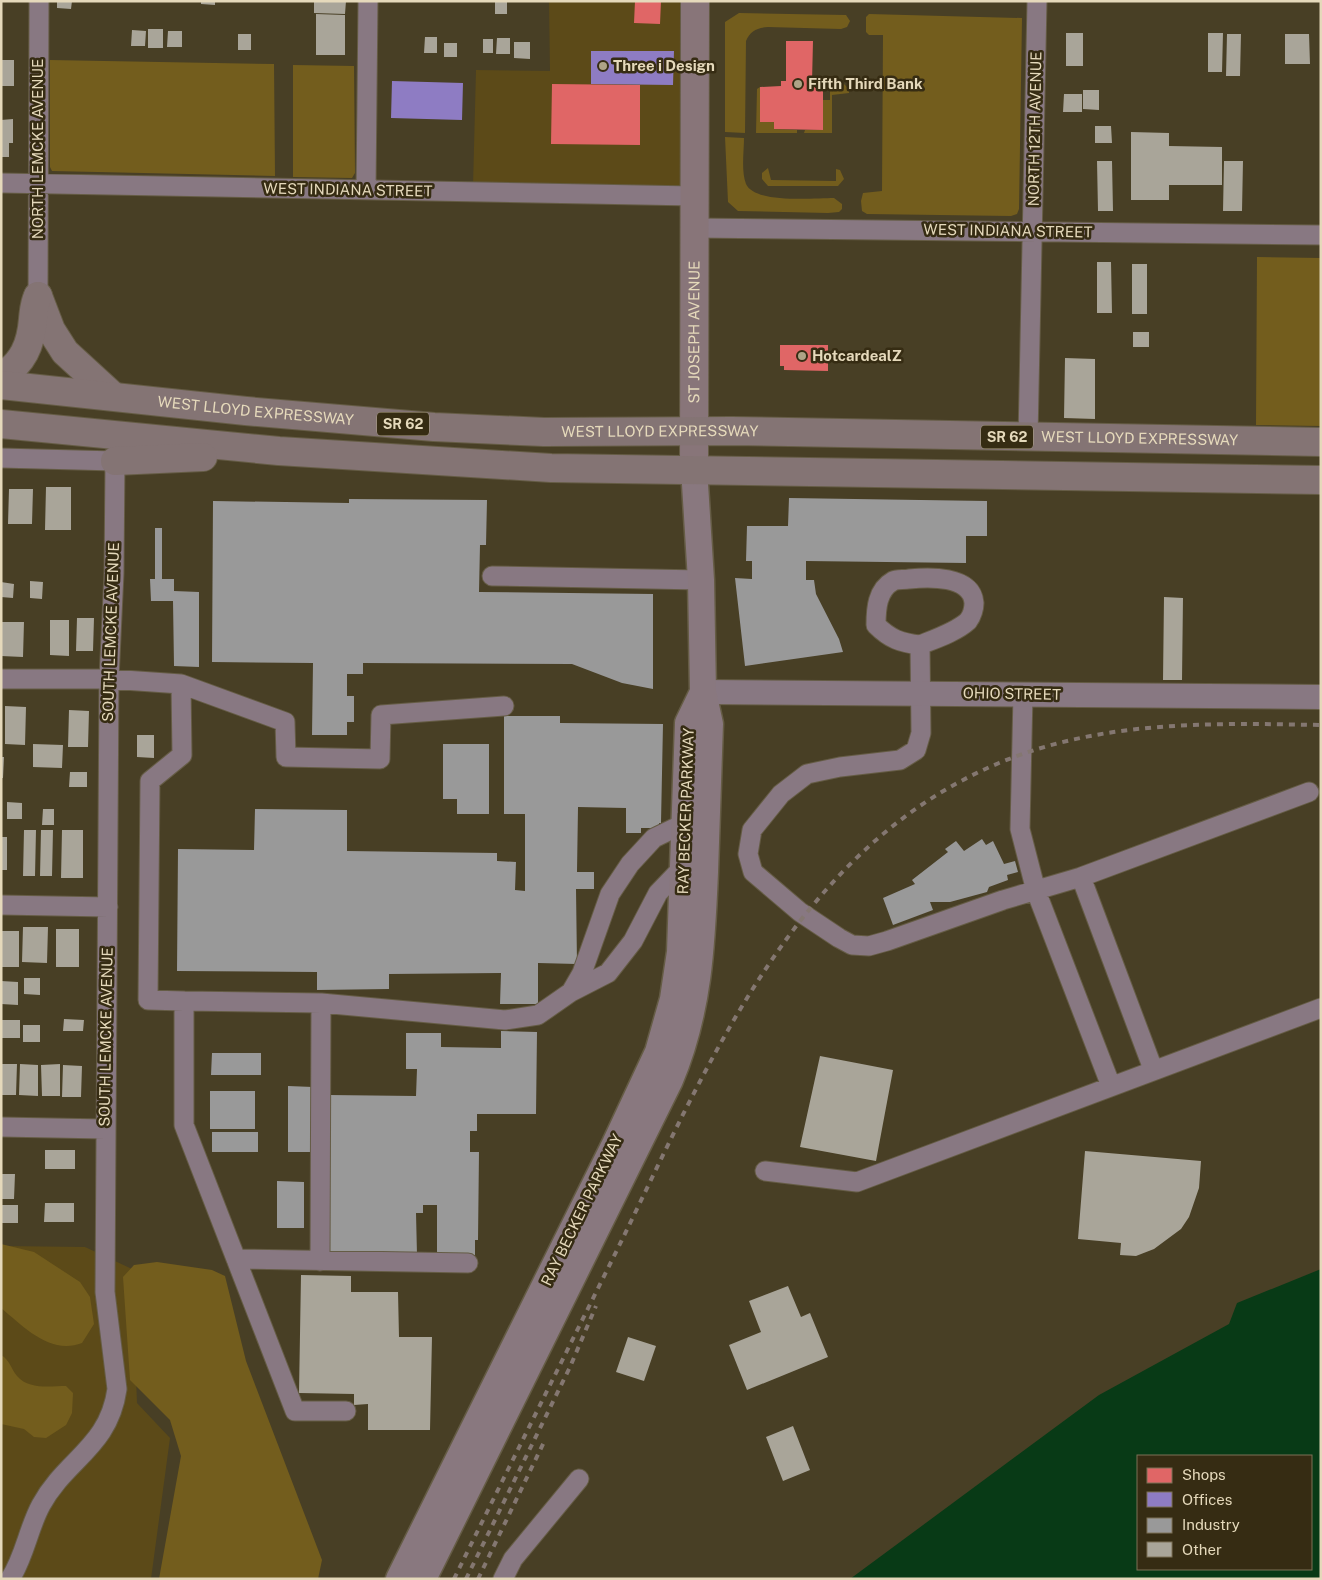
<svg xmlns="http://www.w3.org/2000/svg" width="1322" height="1580" font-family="'Public Sans',sans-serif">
<rect width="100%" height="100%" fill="#483f25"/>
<path fill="#5c4a18" d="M549 1H707L703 191 473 186 476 70 550 71Z
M1 1246 85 1247 132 1269 137 1403 170 1438 151 1579H1Z"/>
<path fill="#735d1d" d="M739 13 846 15 850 21 847 27 841 29 768 27C757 28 750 31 746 41L745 133 725 132V22Z
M869 14 1022 18 1019 209 1017 214 1011 216 867 214 862 211 861 201 863 193 882 191 883 35H869L866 32V17Z
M50 60 274 64 275 176 52 171 50 167Z
M293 65 354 66 355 173 352 178 293 177Z
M830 82H842L849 89V93L832 95V133H804L805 130H823V100H830Z
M760 87V122H774V129L797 130V133H756L757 89Z
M725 137 744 138C744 151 741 171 746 184 755 204 814 198 834 198L842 204V209L839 212 828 213 738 211 728 202Z
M768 168 771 180 836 181V169L840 170 844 179 838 186H768L762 179V173Z
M1257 257 1321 258V426L1256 425Z
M1 1244 34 1252 80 1282 90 1297 94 1324 82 1343C50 1355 24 1327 1 1308Z
M157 1262 212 1270 225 1276 246 1361 322 1560 318 1579H159L181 1456 170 1420 130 1380 123 1277 134 1265Z
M1 1355C10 1360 11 1369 17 1376 29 1390 50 1386 66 1386L73 1393 72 1413 66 1425 46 1438 34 1437 24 1429 1 1424Z"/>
<path fill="#083a16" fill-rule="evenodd" d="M1321 1269V1579H850L1099 1395 1229 1324 1237 1303ZM1138 1456H1311V1569H1138Z"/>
<path fill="#e06666" d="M635 1H661L660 24 634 23Z
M786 41H813L812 82H815V88H823V130L774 129V122H760V87L781 86V81H786Z
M552 84 640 85V145L551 144Z
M780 345H828V371L784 370V366H780Z"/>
<path fill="#8e7cc3" d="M591 51H674L673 85 591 84Z
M392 81 463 83 462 120 391 118Z"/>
<path fill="#999" d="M789 498 987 501V536H966V563L806 561V580H814L816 594 839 639 843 652 745 666 735 578 752 579V561H746L747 526H788Z
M349 499 487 500 486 545H480L479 592 653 594V689L622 683 572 664 363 663V674H347V696H354V722H347V735H312L313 663 212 662 213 501 349 503Z
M155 528H162V579H174V591L199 592V667L174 666 173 601H151L150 579H155Z
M504 716H560V723L663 724 661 823H659V828H641V833H626V808L578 807 577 872H594V889H576L577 964 538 963V1004H500L501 973 389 974V989L317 990V972L177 971 178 849 254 850 255 809 347 810V851L497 853V861L516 862 515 890 525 891V814H504Z
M443 744H489V814H457V799H443Z
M982 839 986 845 993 841 1004 864 1015 861 1018 872 1007 875 1008 880 989 887 987 892 950 902H930L933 910 893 925 883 898 915 884 912 880 948 852 945 849 956 841 964 851Z
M501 1031 537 1032 536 1114H477V1131H470V1152H479L478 1240H475V1255H437V1205H423V1213H416L417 1255 328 1254 329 1095 416 1096 417 1069H406V1033H441V1047L501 1048Z
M212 1053H261V1075H211Z
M288 1086 313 1087 312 1152H288Z
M210 1091H255V1129H210Z
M212 1132H258V1152H212Z
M277 1181 304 1182V1228H277Z"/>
<path fill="#a9a599" d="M57 1H72L71 9 57 8Z
M201 1H215V5L201 4Z
M314 1H346L345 14 314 13Z
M495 1H507V14H495Z
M316 14 345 15V55H316Z
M148 29H163V48H148Z
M132 30 146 31 145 46H131Z
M168 31H182V47H167Z
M1066 33H1083V66H1066Z
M1208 33H1223L1222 72H1208Z
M238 34H251V50H238Z
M1227 34H1241L1240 76H1226Z
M1285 34H1309L1310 64H1285Z
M425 37H437V53H424Z
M497 38H510V54H496Z
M483 39H493V53H483Z
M514 42H530V59L514 58Z
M444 43H457V57H444Z
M1 60H14V86H1Z
M1083 90H1099V110L1083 109Z
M1064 94H1082V112H1063Z
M13 119V143H9V157H1V120Z
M1095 126H1111L1112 143H1095Z
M1131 132 1169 133V146L1222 147V185H1169V200H1131Z
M1097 161H1112L1113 211H1098Z
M1224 161H1243L1242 211H1223Z
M1097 262H1111L1112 313H1097Z
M1132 264H1147V314H1132Z
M1133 332H1149V347H1133Z
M1065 358 1095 359V419L1064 418Z
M46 487H71V530H45Z
M9 489H33L32 524H8Z
M30 581 43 582 42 599 30 598Z
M1 582 14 584 13 598 1 597Z
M1164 597 1183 598 1182 680H1163Z
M77 618H94L93 651H76Z
M50 620H69V656L50 655Z
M1 622H24L23 657 1 656Z
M5 706 26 707 25 745 5 744Z
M69 710 89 711 88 747H68Z
M137 735H154V758L137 757Z
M33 744 63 745 62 768 33 767Z
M1 757H4L3 778H1Z
M70 772H87V787H69Z
M7 802 22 803V819H7Z
M43 809H54V825H42Z
M24 830H36L35 876H23Z
M41 830H53L52 876H40Z
M62 830H83V878H61Z
M1 837H7V870H1Z
M23 927H48L47 963 22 962Z
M56 929H79V967H56Z
M1 931H19V967H1Z
M24 978H40V995L24 994Z
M1 981 18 982V1005L1 1004Z
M64 1019 84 1020 83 1031H63Z
M1 1020H20V1038H1Z
M23 1025H40V1042H23Z
M820 1056 893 1070 876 1161 800 1147Z
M1 1064H17L16 1095H1Z
M20 1064 38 1065V1096L19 1095Z
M60 1064V1096H42L41 1065Z
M63 1065 82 1066 81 1097H62Z
M45 1150H75V1169H45Z
M1085 1151 1201 1161 1199 1188 1189 1217 1181 1229 1154 1249 1136 1256 1120 1255 1121 1243 1078 1239Z
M1 1174H15L14 1199H1Z
M45 1203H74V1222H44Z
M1 1205H18V1223H1Z
M301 1275 351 1276V1292H398L399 1337H432L430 1430H368V1404L354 1405V1394L299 1393Z
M788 1286 801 1317 810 1313 828 1357 747 1390 729 1345 761 1332 749 1301Z
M628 1337 656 1346 644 1381 616 1372Z
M793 1426 810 1470 783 1481 766 1437Z"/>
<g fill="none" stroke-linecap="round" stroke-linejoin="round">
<defs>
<path id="minor" d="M1 183 694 196
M366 190 368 1
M694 228 1321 235
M38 296 39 1
M1028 438 1037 1
M1 458 115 461 114 573 109 679 105 1292 117 1389C109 1447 66 1459 41 1505 28 1529 25 1556 10 1579
M492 576 701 580
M920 645C901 643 890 639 876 625 876 609 877 590 893 581 897 579 904 580 909 579 928 577 972 575 974 603 974 608 972 616 968 621 956 632 935 639 920 645L921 733 916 750 900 760 840 767 807 774 781 794 752 830 748 854 753 872 800 912 839 938 852 945 869 946 887 941 1003 900 1081 877 1309 792
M1 679H109L181 684 182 755 150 781 148 1000 184 1001V1125L295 1411H346
M181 684 285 722 286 757 380 759 381 715 504 706
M1023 694 1020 829 1036 891 1111 1086
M1081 877 1153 1069
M1 905 108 907
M571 992 608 973 633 941 658 893 683 867
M184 1001 321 1003 505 1020 538 1015 571 992 582 973 610 894 630 864 654 838 685 823
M1 1127 105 1129
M765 1171 857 1182 1321 1008
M236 1259 468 1263
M320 1261 321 1003
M503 1579 513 1559 579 1479"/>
<path id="tertiary" d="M703 692 1321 697"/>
<path id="secondary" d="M399 1579 615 1144 658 1052 673 999 680 952 688 723 703 692
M423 1579 670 1080C699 1011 702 945 705 872 707 822 708 773 710 724L703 692 701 580 694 468"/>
<g id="primary">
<path id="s1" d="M694 468 695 1"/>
</g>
<g id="trunk">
<path d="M38 296 51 330 65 352 113 396"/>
<path d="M1 377C23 363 31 345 33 319 34 310 34 304 38 296"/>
<path id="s2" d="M1 385 246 411 434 427 544 432 732 431 1321 442"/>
<path d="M1 424 279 451 551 468 1321 480"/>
<path d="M115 461 203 457"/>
</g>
</defs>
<use href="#minor" stroke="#655c45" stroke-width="21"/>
<use href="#tertiary" stroke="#655c45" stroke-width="26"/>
<use href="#secondary" stroke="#655c45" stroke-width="29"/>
<use href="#primary" stroke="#655c45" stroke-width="30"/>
<use href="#trunk" stroke="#655c45" stroke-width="30"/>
<use href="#minor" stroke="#887882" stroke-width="19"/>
<use href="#tertiary" stroke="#887882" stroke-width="24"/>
<use href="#secondary" stroke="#89787f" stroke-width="26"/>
<use href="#primary" stroke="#887579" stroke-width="28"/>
<use href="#trunk" stroke="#847474" stroke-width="28"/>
<path stroke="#847771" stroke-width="4" stroke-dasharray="6 6" stroke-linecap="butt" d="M454 1579C508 1469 563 1359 617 1250 708 1065 795 848 999 763 1102 720 1211 723 1321 725
M466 1579 570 1367 596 1306
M478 1579 544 1442"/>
</g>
<g fill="#aea386" stroke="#362c13" stroke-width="2">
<circle cx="603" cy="66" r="5"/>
<circle cx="798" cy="84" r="5"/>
<circle cx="802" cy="356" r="5"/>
</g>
<g text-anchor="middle" stroke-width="5" stroke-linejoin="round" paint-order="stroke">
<g fill="#362c13" stroke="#b0a589" stroke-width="1">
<rect x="377" y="412.5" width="52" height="23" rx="4"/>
<rect x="981" y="425.5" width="52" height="23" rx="4"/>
</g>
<g font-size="14" font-weight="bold" fill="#e5d9bb">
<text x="403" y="429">SR 62</text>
<text x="1007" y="442">SR 62</text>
</g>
<g font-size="15" font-weight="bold" fill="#e5d9bb" stroke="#362c13" text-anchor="start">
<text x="613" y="71">Three i Design</text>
<text x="808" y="89">Fifth Third Bank</text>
<text x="812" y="361">HotcardealZ</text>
</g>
<g font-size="15" fill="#e5d9bb" stroke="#362c13">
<text transform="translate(1035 129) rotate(-89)" y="5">NORTH 12TH AVENUE</text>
<text transform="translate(38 149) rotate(-90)" y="5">NORTH LEMCKE AVENUE</text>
<text transform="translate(348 190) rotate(1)" y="5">WEST INDIANA STREET</text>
<text transform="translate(1008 231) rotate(1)" y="5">WEST INDIANA STREET</text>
<text dy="5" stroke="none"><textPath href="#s1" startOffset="136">ST JOSEPH AVENUE</textPath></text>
<text dy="5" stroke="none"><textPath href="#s2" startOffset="256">WEST LLOYD EXPRESSWAY</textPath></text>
<text dy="5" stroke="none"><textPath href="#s2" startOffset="661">WEST LLOYD EXPRESSWAY</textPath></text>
<text dy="5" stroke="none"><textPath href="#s2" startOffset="1141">WEST LLOYD EXPRESSWAY</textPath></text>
<text transform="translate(111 632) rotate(-88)" y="5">SOUTH LEMCKE AVENUE</text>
<text transform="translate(1012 694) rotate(1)" y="5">OHIO STREET</text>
<text transform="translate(686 811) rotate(-88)" y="5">RAY BECKER PARKWAY</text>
<text transform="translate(106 1037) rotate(-89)" y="5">SOUTH LEMCKE AVENUE</text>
<text transform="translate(582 1210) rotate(-64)" y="5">RAY BECKER PARKWAY</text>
</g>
</g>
<rect width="1322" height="1580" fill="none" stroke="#e5d9bb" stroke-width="5"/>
<rect x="1137" y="1455" width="175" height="115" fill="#362c13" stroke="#7c7156"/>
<rect x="1147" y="1468" width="25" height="15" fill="#e06666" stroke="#7c7156"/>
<text x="1182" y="1480" font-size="15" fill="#e5d9bb">Shops</text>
<rect x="1147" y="1492" width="25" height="15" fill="#8e7cc3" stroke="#7c7156"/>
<text x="1182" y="1505" font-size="15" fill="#e5d9bb">Offices</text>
<rect x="1147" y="1518" width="25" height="15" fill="#999999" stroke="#7c7156"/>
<text x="1182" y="1530" font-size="15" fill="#e5d9bb">Industry</text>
<rect x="1147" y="1542" width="25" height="15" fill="#a9a599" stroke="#7c7156"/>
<text x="1182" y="1555" font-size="15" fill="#e5d9bb">Other</text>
</svg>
